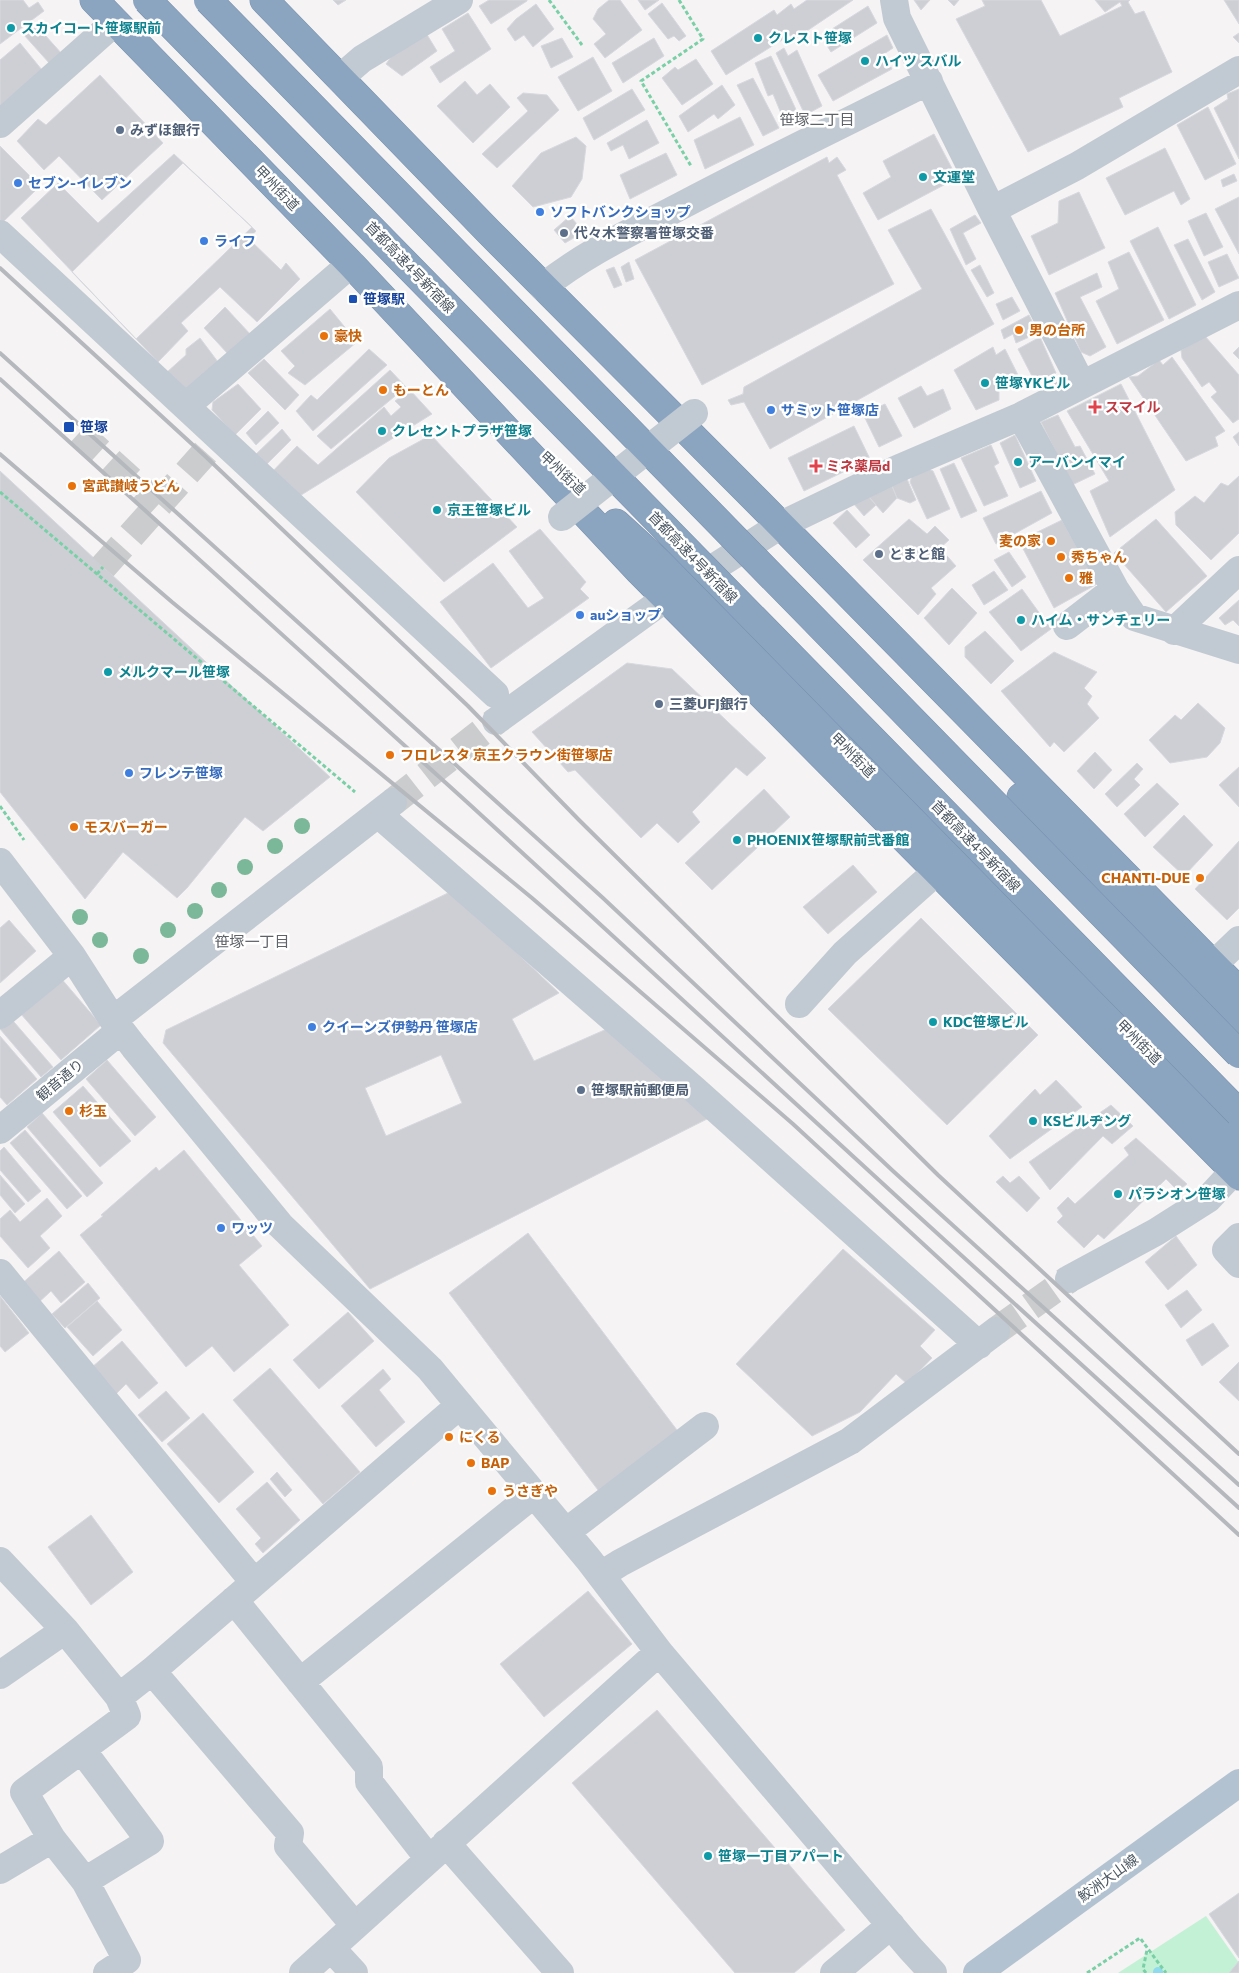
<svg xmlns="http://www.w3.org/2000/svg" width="1239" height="1973" font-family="Commissioner,'Noto Sans JP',sans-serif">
<rect width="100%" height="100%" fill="#f5f3f3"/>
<path fill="#c3f1d5" d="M1206 1916 1239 1963V1973H1118Z"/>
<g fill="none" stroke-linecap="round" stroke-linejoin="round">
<path stroke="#90daee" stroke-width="10" d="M1158 1972V1973"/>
</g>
<path fill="#cdcfd5" stroke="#d7d9de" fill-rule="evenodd" d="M0 0H23L29 8 38 2 44 11 0 44Z
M333 0H346L338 5Z
M489 0H527V1L491 24 479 6Z
M609 0H620L642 30 605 58 594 44 606 34 593 19 598 9Z
M638 0H659L645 10Z
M807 0H853L792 41 790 35 726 75 711 51 774 10 777 15 791 4 794 9Z
M914 0H930L921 10Z
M948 0H959L954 6Z
M982 0H1041L1060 36 1122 6 1120 2 1105 12 1095 0H1130L1128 2 1135 14 1144 11 1172 72 1119 98 1123 107 1028 152 956 19 985 6Z
M1224 0H1239V24Z
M662 3 686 36 679 41 674 36 668 39 648 14Z
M536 4 554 29 533 47 524 35 515 41 507 29 516 19Z
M868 6 877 23 831 52 821 36Z
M468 13 491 49 440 83 430 67 455 51 442 29Z
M37 26 62 54 50 64 24 35Z
M426 33 437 51 402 76 386 64 391 57Z
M1239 33V43L1233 37Z
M887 35 893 48 884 54 892 69 833 101 818 75Z
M562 38 573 57 551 68 541 46Z
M654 38 664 56 623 83 612 63Z
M20 43 42 70 0 106V60Z
M784 48 788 56 797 50 822 106 805 115 776 53Z
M771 56 799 116 785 123 773 94 768 96 755 63Z
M593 57 612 91 578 111 558 77Z
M696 59 713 84 682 105 662 78 675 67 678 70Z
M100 75 163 143 102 200 59 156 44 170 17 141 38 119 46 125Z
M753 78 779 128 763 136 737 85Z
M465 81 477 95 490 84 510 107 473 143 437 106Z
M722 85 735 105 718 119 714 114 688 132 679 116Z
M632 89 645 110 594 140 583 118Z
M1239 89V159L1214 108 1228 99 1227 94Z
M523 93 547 95 559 110 497 168 482 154 528 111 517 98Z
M1208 107 1236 164 1205 180 1177 125Z
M740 117 754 145 705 169 694 140Z
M647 120 659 143 629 159 623 145 611 151 607 143Z
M934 134 957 178 878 220 863 193 891 177 883 161Z
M576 137 586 146 582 179 571 197 533 207 512 186 541 153Z
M0 146 40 186 3 222 0 220Z
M1165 148 1190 199 1181 205 1174 191 1125 215 1106 178Z
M666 153 677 175 630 199 620 175Z
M174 154 256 231 249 239 281 270 286 263 300 279 257 322 220 287 181 323 188 331 158 362 21 218 58 183 98 223Z
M827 157 829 163 837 157 846 170 837 175 894 284 702 385 635 260Z
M183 163 252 227 136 339 72 272Z
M1234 174 1237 181 1223 187 1221 180Z
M1079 192 1105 248 1049 275 1031 236 1058 223 1059 201Z
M1239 197V254L1215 209Z
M931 209 994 324 770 449 744 402 731 405 728 400 743 394 744 387 922 289 888 230Z
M1206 213 1223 247 1204 256 1188 221Z
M975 215 981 223 963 233 976 259 966 265 950 229Z
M570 216 584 232 565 243 554 230Z
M1158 227 1196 305 1169 319 1130 241Z
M1188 239 1215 292 1202 300 1174 245Z
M1129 252 1164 320 1117 344 1096 301 1119 289 1108 262Z
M1227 254 1239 278 1219 287 1208 262Z
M629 262 634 279 626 282 621 267Z
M980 265 994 293 987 297 971 270Z
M614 267 622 285 614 288 606 270Z
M1097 273 1102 287 1080 297 1106 347 1090 356 1081 352 1055 293Z
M1012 297 1020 311 1003 320 996 304Z
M225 307 251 335 228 354 204 328Z
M330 309 357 342 305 385 288 373 295 366 281 351Z
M1029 315 1038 333 1016 343 1013 334 1004 339 1001 330Z
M1205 336 1239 375V419L1233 423 1211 397 1217 392 1209 382 1202 387 1182 358 1181 350Z
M1040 337 1056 373 1036 384 1018 349Z
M200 338 218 362 184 391 166 373 186 355V349Z
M993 347 996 355 1005 349 1019 377 999 388V400L976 410 954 370Z
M1239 347V359L1233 353Z
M369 349 387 365 313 431 296 411 311 395 317 400Z
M1172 357 1225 431 1215 437 1218 446 1186 461 1129 377 1138 376 1159 360 1163 365Z
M264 359 299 395 285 410 248 373Z
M390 370 406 387 331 449 317 436Z
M238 384 261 409 235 435 212 410 213 402Z
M1121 384 1175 490 1110 537 1090 491 1109 481 1067 411Z
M921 386 927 396 943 389 951 409 914 428 898 398Z
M410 390 432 414 298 497 270 474 297 446 318 465 384 407 391 416 401 407 395 401Z
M885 404 902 436 879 447 863 414Z
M268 411 279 423 256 445 246 433Z
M1058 415 1075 447 1080 446 1095 474 1072 485 1041 422Z
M854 426 870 459 804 491 788 458Z
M282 429 291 440 263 468 252 458Z
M1239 432V446L1233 437Z
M431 435 517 527 444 582 356 492 389 458Z
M1015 435 1036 481 1020 488 1000 443Z
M991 445 999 463 994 466 1008 496 984 506 961 458Z
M954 463 977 511 961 518 940 469Z
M928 469 933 471 950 509 927 519 910 482 912 476Z
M0 471 330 777 263 831 245 817 187 888 177 898 123 852 85 899 0 792Z
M1239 476V533L1211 560 1176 525 1175 512 1195 496 1204 503 1221 483 1228 486Z
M907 479 916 500 910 503 897 498 892 486Z
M892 486 897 498 883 513 869 497Z
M1041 491 1052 513 996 544 983 518Z
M869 497 876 505 864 516 853 503Z
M847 510 870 535 856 548 833 523Z
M909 519 927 534 935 526 949 540 940 548 956 566 931 588 936 594 918 615 863 560Z
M1156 519 1207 576 1166 612 1114 553Z
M1062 520 1097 584 1054 608 1019 541Z
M540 529 586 582 580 589 589 598 491 668 440 602 493 563 528 608 544 598 509 551Z
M1009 552 1026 577 1012 587 994 560Z
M994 571 1008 590 984 605 972 585Z
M952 588 977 613 949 645 924 618Z
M1022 589 1051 629 1021 651 989 612Z
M1239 600V626L1233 620 1225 625 1219 618Z
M985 631 1014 661 991 684 965 657V647Z
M1054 652 1097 672 1084 688 1092 696 1087 704 1099 718 1064 752 1054 742 1050 747 1001 691Z
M627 663 672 669 766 758 747 776 736 767 692 812 700 822 678 843 657 823 641 838 575 770 568 772 532 732Z
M1198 703 1225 728 1220 743 1207 757 1170 763 1149 740 1175 715 1181 720Z
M1095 752 1112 770 1094 789 1077 771Z
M1137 763 1143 769 1134 779 1140 785 1117 807 1105 794Z
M1239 767V807L1219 785Z
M1157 783 1179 804 1145 837 1124 814Z
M764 789 790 817 712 890 685 863Z
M1184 815 1213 845 1184 876 1153 847Z
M1239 841V908L1227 920 1195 889Z
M853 865 877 892 828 934 803 907Z
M452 891 559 993 512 1019 534 1061 609 1028 709 1118 370 1289 163 1043 166 1030ZM441 1055 462 1103 386 1136 365 1088Z
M921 918 1038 1035 947 1125 828 1009Z
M9 920 36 951 0 983V928Z
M60 977 101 1025 61 1060 20 1013Z
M8 1015 53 1067 41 1077 0 1029V1023Z
M0 1036 37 1079 7 1105 0 1097Z
M107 1060 156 1117 135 1136 86 1079Z
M1056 1080 1082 1107 1010 1159 989 1136 1035 1089 1040 1095Z
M83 1086 131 1141 100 1167 53 1112Z
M1111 1105 1133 1126 1112 1144 1103 1136 1050 1190 1029 1162Z
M42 1113 103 1183 87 1197 27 1127Z
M25 1130 82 1196 67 1209 10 1143Z
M1136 1138 1187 1184 1178 1191 1166 1179 1104 1239 1098 1234 1084 1248 1057 1222 1063 1216 1057 1208 1068 1197 1075 1204 1129 1155 1124 1148Z
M4 1147 41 1191 28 1202 0 1170V1151Z
M184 1150 262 1246 239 1265 289 1325 234 1372 212 1346 186 1367 80 1235 103 1216 101 1215 156 1167 159 1171Z
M0 1175 25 1204 15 1213 0 1195Z
M1003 1176 1010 1183 1019 1176 1040 1198 1027 1212 996 1182Z
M47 1198 62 1216 40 1236 50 1248 28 1268 0 1236V1219L10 1210 20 1222Z
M528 1233 680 1434 601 1494 449 1293Z
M1176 1236 1197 1265 1168 1290 1145 1262Z
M843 1249 935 1330 920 1346 932 1358 907 1384 896 1374 860 1412 812 1436 736 1364Z
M59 1251 85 1282 61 1303 51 1291 36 1305 19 1286Z
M88 1283 100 1298 65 1328 52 1314Z
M1187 1290 1202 1310 1181 1328 1165 1305Z
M0 1296 29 1333 5 1352 0 1346Z
M97 1301 122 1330 93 1356 67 1327Z
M348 1312 374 1341 319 1389 293 1360Z
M1213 1323 1229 1346 1202 1366 1186 1340Z
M122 1341 158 1383 139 1399 126 1384 115 1395 91 1368Z
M1239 1362V1401L1219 1382Z
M270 1368 360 1472 323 1504 233 1400Z
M383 1369 391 1379 379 1390 405 1422 376 1447 341 1406Z
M166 1391 190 1418 162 1442 138 1415Z
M203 1413 254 1472 219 1503 167 1444Z
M277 1472 292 1490 285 1497 270 1479Z
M267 1482 300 1520 263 1553 255 1544 261 1538 236 1509Z
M91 1515 133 1572 91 1605 48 1547Z
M588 1591 632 1644 544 1717 500 1664Z
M657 1710 845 1930 794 1973H735L572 1783Z
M1239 1893V1958L1209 1914Z
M1239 1961V1973H1229Z"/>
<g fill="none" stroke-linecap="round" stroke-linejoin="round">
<path stroke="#caccce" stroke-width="28" stroke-dasharray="28 14" stroke-linecap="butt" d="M79 433 158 505
M103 567 219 437
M393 802 496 721
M996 1331 1069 1279"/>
<defs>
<path id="highway" d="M94 0 351 264 639 571 1239 1176
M264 0 489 232 760 504 1239 991
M616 523 684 585 1239 1142
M1021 797 1239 1019"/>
</defs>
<use href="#highway" stroke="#7690ad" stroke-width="29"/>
<path stroke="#7ad0a6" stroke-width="3" stroke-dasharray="4 2.5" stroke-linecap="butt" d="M549 0 582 45
M679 0 703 39 641 81 691 166
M0 492 355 792
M97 574 103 567
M0 806 24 840
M1087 1973 1140 1938 1166 1973
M1146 1973 1143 1969 1147 1950"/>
<path stroke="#c1cad2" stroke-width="28" d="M894 0 897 18 992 210 1082 385
M340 78 362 59 459 0
M0 124 115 22
M992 210 1077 166 1239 70
M0 234 495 694
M543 287C584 254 631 232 677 208 760 164 845 123 929 81
M186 406 351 264
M1021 416 1115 589 1134 617 1239 650
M1067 626 1115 589
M1174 631 1239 570
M496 721 666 598 781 525 897 469 1021 416 1239 305
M378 814 696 1091 979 1345
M0 862 72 956 113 1020 134 1047 280 1225 430 1369 449 1392 589 1560 659 1652 910 1948 933 1973
M1213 965 1239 940
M799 1004 845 953 936 872
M0 1015 72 956
M113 1020 393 802
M0 1130 121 1030
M1239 1237 1226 1250 1239 1264
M0 1273 254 1582
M1069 1279 1156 1232 1208 1199 1234 1171
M566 1532 705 1426
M0 1561 65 1630 119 1697 127 1716 24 1792 52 1839 0 1870
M601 1575 620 1563 850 1441 996 1331
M234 1600 369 1767V1782L429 1859
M152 1671 290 1833 288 1846 355 1926
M0 1675 65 1630
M300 1682 534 1494
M119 1697 152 1671 460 1405
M82 1750 150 1841 85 1881
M52 1839 85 1881 127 1960 107 1973
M446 1843 560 1973
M331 1948 354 1973
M303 1973 659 1652
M834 1973 891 1925"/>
<path stroke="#b3c2d1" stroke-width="28" d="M977 1973 1239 1783"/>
<use href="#highway" stroke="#8ba5c1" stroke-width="28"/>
<path stroke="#b5b8bd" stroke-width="4" d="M0 268 205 456 468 706 579 820 938 1175 1239 1454
M0 353 603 898 893 1171 1239 1485
M0 379 468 803 905 1204 1239 1508
M0 454 172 602 532 898 793 1124 1239 1535"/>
<defs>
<path id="highway-bridge" d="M147 0 1239 1113
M208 0 1239 1054"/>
</defs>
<use href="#highway-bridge" stroke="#7690ad" stroke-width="29" stroke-linecap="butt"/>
<path stroke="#c1cad2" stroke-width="28" d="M562 517 694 413"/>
<use href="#highway-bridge" stroke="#8ba5c1" stroke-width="28"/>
</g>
<g fill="#7bb799">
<circle cx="302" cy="826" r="8"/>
<circle cx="275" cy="846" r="8"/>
<circle cx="245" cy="867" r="8"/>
<circle cx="219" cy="890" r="8"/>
<circle cx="195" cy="911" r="8"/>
<circle cx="80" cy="917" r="8"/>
<circle cx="168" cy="930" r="8"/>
<circle cx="100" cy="940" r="8"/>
<circle cx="141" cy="956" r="8"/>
</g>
<g fill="#0f9aa8" stroke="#fff" stroke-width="2">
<circle cx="11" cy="28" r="5"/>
<circle cx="758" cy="38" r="5"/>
<circle cx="865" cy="61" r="5"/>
<circle cx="923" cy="177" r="5"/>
<circle cx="985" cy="383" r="5"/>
<circle cx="382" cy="431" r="5"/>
<circle cx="1018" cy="462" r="5"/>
<circle cx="437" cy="510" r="5"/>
<circle cx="1021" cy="620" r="5"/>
<circle cx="108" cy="672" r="5"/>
<circle cx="737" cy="840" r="5"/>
<circle cx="933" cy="1022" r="5"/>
<circle cx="1033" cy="1121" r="5"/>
<circle cx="1118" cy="1194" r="5"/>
<circle cx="708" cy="1856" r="5"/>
</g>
<g fill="#5c6f8a" stroke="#fff" stroke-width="2">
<circle cx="120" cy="130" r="5"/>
<circle cx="564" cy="233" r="5"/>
<circle cx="879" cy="554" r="5"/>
<circle cx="659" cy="704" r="5"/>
<circle cx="581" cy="1090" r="5"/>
</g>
<g fill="#3f7fe0" stroke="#fff" stroke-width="2">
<circle cx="18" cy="183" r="5"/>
<circle cx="540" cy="212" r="5"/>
<circle cx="204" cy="241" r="5"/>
<circle cx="771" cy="410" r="5"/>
<circle cx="580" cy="615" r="5"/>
<circle cx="129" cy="773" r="5"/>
<circle cx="312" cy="1027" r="5"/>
<circle cx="221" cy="1228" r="5"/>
</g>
<g fill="#1a4fb4" stroke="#fff" stroke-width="2">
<rect x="348" y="294" width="10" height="10" rx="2.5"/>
<rect x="63" y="421" width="12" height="12" rx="2.5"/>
</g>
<g fill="#e8710a" stroke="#fff" stroke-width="2">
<circle cx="1019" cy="330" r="5"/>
<circle cx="324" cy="336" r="5"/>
<circle cx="383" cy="390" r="5"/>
<circle cx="72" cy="486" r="5"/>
<circle cx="1051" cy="541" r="5"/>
<circle cx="1061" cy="557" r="5"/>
<circle cx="1069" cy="578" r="5"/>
<circle cx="390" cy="755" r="5"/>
<circle cx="74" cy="827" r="5"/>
<circle cx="1200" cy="878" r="5"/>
<circle cx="69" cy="1111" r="5"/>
<circle cx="449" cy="1437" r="5"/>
<circle cx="471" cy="1463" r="5"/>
<circle cx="492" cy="1491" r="5"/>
</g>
<g fill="#e0444e" stroke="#fff" stroke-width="2">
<path d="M1092.5 399.5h5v5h5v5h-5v5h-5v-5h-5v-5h5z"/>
<path d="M813.5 458.5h5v5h5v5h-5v5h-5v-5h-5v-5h5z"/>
</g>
<g text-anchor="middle" stroke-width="5" stroke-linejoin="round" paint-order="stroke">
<g font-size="14" font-weight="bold" fill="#0d838f" stroke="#fff" text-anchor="start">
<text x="21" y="33">スカイコート笹塚駅前</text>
<text x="768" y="43">クレスト笹塚</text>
<text x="875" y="66">ハイツ スバル</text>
<text x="933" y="182">文運堂</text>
<text x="995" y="388">笹塚YKビル</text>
<text x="392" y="436">クレセントプラザ笹塚</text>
<text x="1028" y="467">アーバンイマイ</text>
<text x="447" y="515">京王笹塚ビル</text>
<text x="1031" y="625">ハイム・サンチェリー</text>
<text x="118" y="677">メルクマール笹塚</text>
<text x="747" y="845">PHOENIX笹塚駅前弐番館</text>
<text x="943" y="1027">KDC笹塚ビル</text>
<text x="1043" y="1126">KSビルヂング</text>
<text x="1128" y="1199">パラシオン笹塚</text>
<text x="718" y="1861">笹塚一丁目アパート</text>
</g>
<g font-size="14" font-weight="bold" fill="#4e5e75" stroke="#fff" text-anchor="start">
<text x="130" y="135">みずほ銀行</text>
<text x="574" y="238">代々木警察署笹塚交番</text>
<text x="889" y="559">とまと館</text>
<text x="669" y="709">三菱UFJ銀行</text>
<text x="591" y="1095">笹塚駅前郵便局</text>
</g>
<g font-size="14" font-weight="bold" fill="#366cbe" stroke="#fff" text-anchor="start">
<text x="28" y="188">セブン-イレブン</text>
<text x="550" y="217">ソフトバンクショップ</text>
<text x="214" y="246">ライフ</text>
<text x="781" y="415">サミット笹塚店</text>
<text x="590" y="620">auショップ</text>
<text x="139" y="778">フレンテ笹塚</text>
<text x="322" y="1032">クイーンズ伊勢丹 笹塚店</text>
<text x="231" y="1233">ワッツ</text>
</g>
<g font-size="14" fill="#4a5661" stroke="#fff">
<text transform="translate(277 188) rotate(46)" y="5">甲州街道</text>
<text transform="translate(410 267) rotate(46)" y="5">首都高速4号新宿線</text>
<text transform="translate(563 473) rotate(43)" y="5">甲州街道</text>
<text transform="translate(693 557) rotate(46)" y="5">首都高速4号新宿線</text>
<text transform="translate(853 755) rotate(45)" y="5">甲州街道</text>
<text transform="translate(976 846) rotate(46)" y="5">首都高速4号新宿線</text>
<text transform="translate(1139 1042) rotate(45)" y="5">甲州街道</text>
<text transform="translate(60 1080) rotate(-40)" y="5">観音通り</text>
<text transform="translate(1108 1878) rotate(-36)" y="5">鮫洲大山線</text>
</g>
<g font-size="14" font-weight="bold" fill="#164399" stroke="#fff" text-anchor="start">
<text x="363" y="304">笹塚駅</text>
<text x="80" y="432">笹塚</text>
</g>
<g font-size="14" font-weight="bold" fill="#c56008" stroke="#fff" text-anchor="start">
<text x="1029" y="335">男の台所</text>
<text x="334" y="341">豪快</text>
<text x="393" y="395">もーとん</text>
<text x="82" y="491">宮武讃岐うどん</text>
<text x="1041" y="546" text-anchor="end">麦の家</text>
<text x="1071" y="562">秀ちゃん</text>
<text x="1079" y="583">雅</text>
<text x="400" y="760">フロレスタ 京王クラウン街笹塚店</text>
<text x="84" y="832">モスバーガー</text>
<text x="1190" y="883" text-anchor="end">CHANTI-DUE</text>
<text x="79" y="1116">杉玉</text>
<text x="459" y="1442">にくる</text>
<text x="481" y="1468">BAP</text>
<text x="502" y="1496">うさぎや</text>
</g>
<g font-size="14" font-weight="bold" fill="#be3a42" stroke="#fff" text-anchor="start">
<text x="1105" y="412">スマイル</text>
<text x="826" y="471">ミネ薬局d</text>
</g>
<g font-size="15" fill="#5f6368" stroke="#fff">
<text x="817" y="125">笹塚二丁目</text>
<text x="252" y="947">笹塚一丁目</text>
</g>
</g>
</svg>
